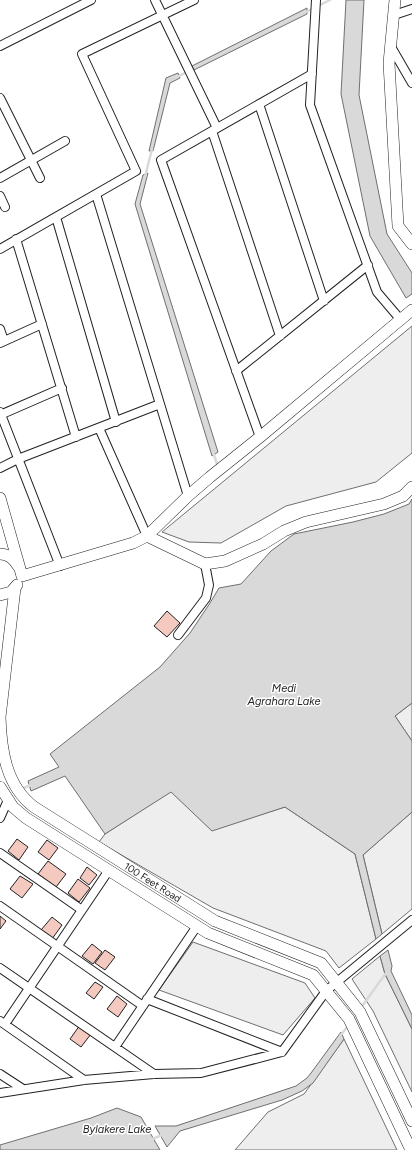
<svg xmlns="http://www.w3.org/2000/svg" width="412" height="1150" viewBox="0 0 412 1150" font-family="Figtree,sans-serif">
<rect width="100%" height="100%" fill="#fff"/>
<path fill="#eee" stroke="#6f6f6f" d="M412,326v127l-36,29 -90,24 -65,37 -32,-1 -27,-10z
M412,703v38l-17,-25z
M171,791l41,39 73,-23 70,47 21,85 -37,29 -13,-17 -113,-43 -114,-66 6,-8z
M412,812v97l-30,25 -19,-79z
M193,942l112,41 10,15 -32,37 -124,-45z
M380,956l5,18 27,55v63l-39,-81 -21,-32z
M344,1039l53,111h-162l33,-38 36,-18z"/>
<path fill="#d9d9d9" stroke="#6f6f6f" d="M346,0h18l-5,95 28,139 25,39v21l-6,4 -36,-62 -29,-142z
M307,8v6l-113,56 -2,-4z
M178,73l2,5 -10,5 -17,68h-4l17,-73z
M148,173l-8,31 78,248 -6,4 -77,-252 8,-29z
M412,499v204l-17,13 17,25v71l-49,43 19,79 -6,5 -21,-85 -70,-47 -73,24 -41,-39 -66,42 -40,-58 -34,15 -3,-10 31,-14 -9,-13 110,-87 30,-34 20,-30 9,-15 22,-4 30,-33 23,-17 59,-12 31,-8 25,-10z
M388,950l4,16 -1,5 21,44v14l-27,-55 -5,-18z
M341,1032l3,7 -31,44 -11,8 -20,9 -102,31 -13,16 -12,-21h21l120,-40 11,-8 4,-5z
M117,1108l24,9 19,33h-160v-5l91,-27z"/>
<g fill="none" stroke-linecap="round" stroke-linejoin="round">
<path stroke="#d9d9d9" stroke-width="2.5" d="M318,6l12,-6
M304,13l10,-5
M177,77l12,-6
M145,177l7,-28
M213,452l5,15
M21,789l10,-4
M360,1009l26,-36
M340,1036l8,-10
M150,1140l12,-5"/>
</g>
<path fill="#f3c9c0" stroke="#222" d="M167,611l13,12 -13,14 -13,-11z
M17,839l11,8 -9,13 -11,-9z
M47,840l11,8 -9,12 -11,-8z
M48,861l18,13 -10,13 -18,-13z
M87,867l10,8 -8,10 -9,-7z
M20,876l13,8 -11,14 -12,-9z
M78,879l12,9 -11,14 -11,-9z
M0,916l6,5 -6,8z
M52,917l10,8 -10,14 -11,-9z
M92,944l10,8 -9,12 -11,-8z
M105,950l10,7 -10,13 -10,-7z
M95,982l8,5 -9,12 -8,-6z
M117,996l10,8 -9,13 -11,-8z
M80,1025l11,9 -10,13 -11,-8z"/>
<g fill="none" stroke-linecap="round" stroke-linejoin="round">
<defs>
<path id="street" d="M155,0l62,128
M316,0l-6,105 67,187 23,27
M394,15l18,-6
M390,45l22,38
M0,46l91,-46
M0,98l40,80
M259,104l65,197
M212,131l68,205
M0,178l65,-37
M96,194l92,302
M0,196l5,11
M56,217l60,205
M16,239l60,198
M0,249l136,-78 -54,-117 112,-54
M0,329l4,12
M0,343l42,-19
M236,371l132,-106
M0,412l60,154
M0,415l62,-27
M99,428l48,108
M260,437l-99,-277 151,-86
M0,468l18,-9 142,-55
M178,635l28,-37 3,-13 -4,-21
M0,818l8,-18
M0,853l82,57
M0,906l143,100
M0,968l154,106
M147,999l135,53
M0,1021l84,59
M5,1024l104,-154
M115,1047l82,-121
M0,1074l23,15
M0,1093l84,-13 70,-6 47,-1 81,-21 44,-61 86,-71"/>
<g id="secondary">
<path d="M395,0l-6,63 9,163 14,18"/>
<path d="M0,498l22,78 111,-33 14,-7 58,28 20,-3 38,-17 21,-13 22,-9 78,-18 19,-8 9,-9"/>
<path d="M147,536l41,-40 22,-19 50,-40 152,-127"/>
<path d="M0,554c8,0 14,5 18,12"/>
<path id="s1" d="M15,588l-15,129c1,33 6,69 34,90l181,114 106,42 39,49 52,109"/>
<path d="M0,595l11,-3 6,-7"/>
<path d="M0,787l13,20 13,11 182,115 105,42 36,44 62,131"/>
</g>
</defs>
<use href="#street" stroke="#222" stroke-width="10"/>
<use href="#secondary" stroke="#222" stroke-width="12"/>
<use href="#street" stroke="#fff" stroke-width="8"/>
<use href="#secondary" stroke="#fff" stroke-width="11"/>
</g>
<g text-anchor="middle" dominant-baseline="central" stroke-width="3" stroke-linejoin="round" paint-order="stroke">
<g font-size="10" fill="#222" stroke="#fff">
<text stroke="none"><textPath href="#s1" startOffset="370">100 Feet Road</textPath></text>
</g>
<g font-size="11" font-style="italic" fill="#222" stroke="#fff">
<text x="284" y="688">Medi<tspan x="284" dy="13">Agrahara Lake</tspan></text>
<text x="117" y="1129">Bylakere Lake</text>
</g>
</g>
</svg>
